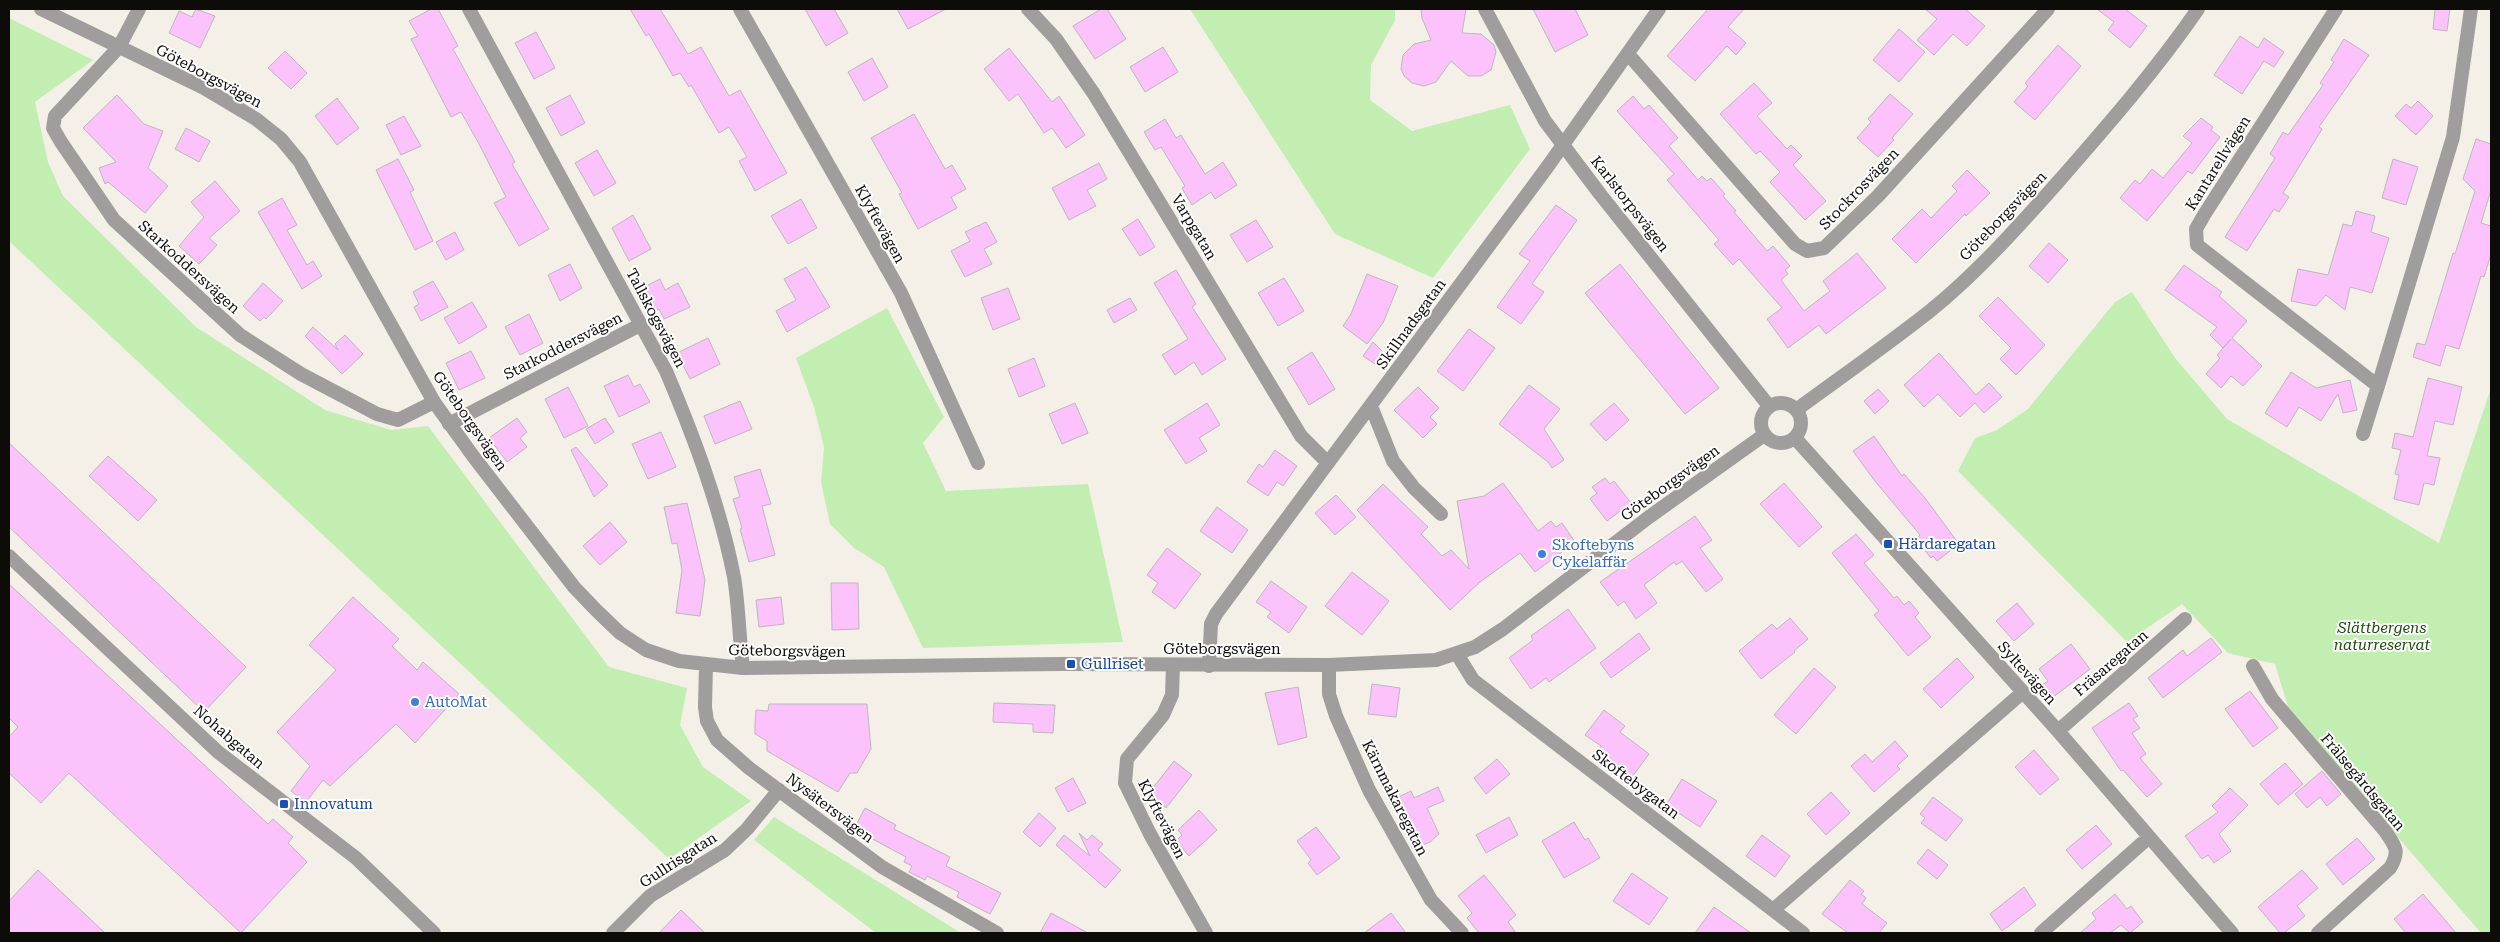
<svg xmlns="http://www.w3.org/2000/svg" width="2500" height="942" viewBox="0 0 2500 942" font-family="'Roboto Serif',serif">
<rect width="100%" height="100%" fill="#f4f0e7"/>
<path fill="#c2eeb2" d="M1190,9h205v11l-24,45 -1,35 42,31 98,-26 20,44 -97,129 -98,-44z
M9,18l84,42 -58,42 13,60 15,34 133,131 129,83 66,20 37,-4 181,241 78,21 -7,37 23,42 48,34 -82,58 -660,-618z
M2132,292l43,66 52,61 212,124 52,-155v545h-10l-191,-220 -15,-49 -47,-11 -46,-49 -55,38 -169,-171 17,-33 22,-8 31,-21 87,-107z
M887,308l57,109 -21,26 23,48 142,-7 35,158 -200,6 -39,-81 -30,-19 -24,-24 -9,-42 3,-35 -10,-40 -18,-49z
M774,817l187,116h-85l-122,-93z"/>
<path fill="#fbc2fc" stroke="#beb7be" d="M196,9l19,7 -15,32 -31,-15 10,-22 13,6z
M431,9h7l20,37 -5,3 62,113 -3,2 37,65 -30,17 -25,-43 12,-6 -28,-55 -17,-30 -10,5 -40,-78 7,-3 -9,-15z
M630,9h30l28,45 13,-7 28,49 11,-6 47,83 -32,18 -16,-30 8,-4 -18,-30 -10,6 -28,-48 -2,2 -9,-14 -7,3 -24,-42 -3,2z
M805,9h29l14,24 -22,13z
M897,9h49l-38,20z
M1101,9h6l19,30 -31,20 -22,-33z
M1421,9h45l-4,24 19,1 13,11 2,7 -5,18 -10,6h-13l-17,-15 -15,21 -12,4 -12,-3 -8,-7 -3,-7 2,-14 11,-11 17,-4 -9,-22z
M1533,9h42l13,26 -33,17z
M1708,9h36l-16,18 18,16 -10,12 -9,-9 -32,35 -28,-25z
M1925,9h40l20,17 -18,20 -14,-12 -19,21 -17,-15 20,-21z
M2097,9h28l22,17 -17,22 -22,-18 6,-8z
M2435,9h15l-3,22 -14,-2z
M1899,29l26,23 -26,30 -26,-22z
M536,32l19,36 -21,11 -19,-36z
M2240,36l18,12 6,-10 20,14 -10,15 -10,-6 -22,33 -28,-19z
M2344,39l25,16 -50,72 3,2 -39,64 6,4 -10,15 -5,-3 -27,42 -22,-14 50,-79 -5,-4 13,-22 5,3 35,-50 -3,-2 14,-21 -3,-2z
M2058,45l23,21 -46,54 -21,-18 14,-16 -3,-3z
M1163,47l15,25 -33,20 -15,-25z
M1009,48l43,54 7,-6 26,39 -19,13 -14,-20 -8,5 -26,-39 -9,7 -25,-32z
M285,51l22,22 -16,16 -23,-21z
M872,58l16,29 -24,14 -16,-29z
M1754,83l18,20 -15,13 30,33 4,-4 11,11 -9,9 33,36 -21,19 -35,-38 10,-10 -20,-21 -4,3 -36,-40z
M1890,94l23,20 -21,24 2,2 -16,17 -21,-19 14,-16 -3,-3z
M117,95l27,29 19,7 -15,37 20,18 -23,27 -37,-31 -3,2 -6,-16 17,-6 -33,-34z
M570,95l15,28 -24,13 -15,-28z
M1633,96l11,13 5,-4 29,33 -9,8 29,34 4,-4 5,5 4,-3 14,16 -2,2 13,15 -2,1 33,39 6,-5 17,20 -5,4 3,4 -7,6 23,31 26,-20 -7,-10 34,-28 29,35 -60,46 -7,-9 -31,23 -21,-29 15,-11 -43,-49 -6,6 -19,-21 5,-4 -52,-60 7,-6 -57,-63z
M337,98l22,30 -22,17 -22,-29z
M2418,101l15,15 -17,19 -21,-19 11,-12 5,4z
M914,114l31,55 7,-4 14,24 -15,8 6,11 -39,21 -19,-35 3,-1 -31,-55z
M404,116l17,30 -20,9 -15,-30z
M2201,118l12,9 -2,3 9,7 -28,37 -4,-3 -41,50 -27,-23 15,-18 5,4 12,-15 11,9 29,-35 -9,-7z
M1165,119l11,19 5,-3 24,39 18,-12 14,23 -22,14 -4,-7 -19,13 -10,-17 3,-2 -24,-39 -6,3 -11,-18z
M186,128l24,13 -11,21 -24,-13z
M2476,139l15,5v46l-10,33 10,3v28l-7,23 -3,-1 -22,73 -13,-4 -6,21 -27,-9 4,-14 8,2 28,-92 2,1 20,-63 -12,-12z
M597,150l19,33 -22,13 -19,-33z
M398,159l16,31 -4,2 23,49 -18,9 -39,-80z
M2393,159l25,8 -12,38 -24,-7z
M1099,163l8,16 -20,11 9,16 -27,14 -17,-32z
M1967,170l23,23 -24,23 -1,-2 -49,49 -24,-24 30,-30 9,9 26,-27 -5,-5z
M215,181l25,30 -31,27 8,7 -18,19 -20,-18 25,-29 -13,-15z
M282,198l15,27 -10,5 20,35 6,-4 9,15 -20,13 -44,-77z
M801,199l16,29 -29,16 -17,-28z
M1556,205l21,15 -45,64 12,8 -23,32 -24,-17 33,-46 -11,-7z
M2356,211l19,5 -4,16 18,6 -17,55 -22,-6 -5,23 -19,-15 -10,11 -25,-5 7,-32 30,6 15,-51 9,2z
M633,215l18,34 -22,12 -17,-33z
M1138,219l17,28 -15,9 -18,-27z
M1256,220l17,27 -26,15 -17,-27z
M986,222l11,20 -13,7 8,15 -27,13 -14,-26 19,-10 -5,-9z
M455,232l9,18 -18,10 -10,-18z
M2049,243l19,17 -20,23 -19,-17z
M570,264l12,24 -22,13 -12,-26z
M1620,264l99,124 -34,26 -100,-121z
M2184,265l38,27 -3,4 28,25 -15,17 30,28 -19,20 -12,-10 -10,12 -15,-14 14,-16 -3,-3 14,-16 -8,9 -13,-13 7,-8 -52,-37z
M806,267l24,40 -43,25 -11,-21 20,-11 -12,-21z
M1176,270l20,34 -4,3 34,52 -24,16 -8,-13 -19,13 -13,-20 26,-16 -34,-56z
M1367,274l31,12 -15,37 -16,21 -24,-18 8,-12z
M1284,278l20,33 -26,15 -20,-33z
M660,279l5,11 13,-7 12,24 -26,12 -5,-10 -5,2 -12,-23z
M433,281l15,26 -27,14 -7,-14 5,-3 -6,-12z
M263,283l20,18 -17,18 -2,-2 -4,4 -17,-15z
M1008,288l12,31 -27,11 -12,-32z
M1998,297l47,48 -29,30 -16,-16 11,-11 -32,-32z
M1130,298l7,12 -23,13 -7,-13z
M472,302l15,25 -28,17 -15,-26z
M529,314l14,29 -23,12 -15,-28z
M313,327l25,23 -3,-6 10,-9 18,19 -21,20 -37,-38z
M1469,329l26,19 -32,43 -26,-20z
M708,338l12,26 -30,15 -13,-26z
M1373,342l13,13 -8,11 -15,-10z
M471,351l14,27 -26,12 -13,-27z
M1312,352l23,37 -26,16 -22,-37z
M1939,353l37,42 13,-12 13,14 -18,16 -9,-10 -15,14 -22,-23 -14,13 -20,-22z
M1034,358l11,28 -26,11 -11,-28z
M2291,372l25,16 34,-8 7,30 -14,3 -5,-19 -17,27 -22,-14 -12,20 -22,-14z
M628,375l6,12 6,-3 10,18 -31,15 -15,-31z
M2428,378l34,9 -9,38 -18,-4 -8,35 13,2 -6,27 -10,-2 -5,22 -25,-6 5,-24 -4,-1 6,-24 -9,-2 3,-15 18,4z
M1529,385l31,24 -16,20 20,31 -12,8 -4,-6 -49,-38z
M568,387l20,39 -24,12 -19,-39z
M1418,387l21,21 -9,9 7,7 -14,14 -29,-28z
M1878,389l11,12 -14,13 -11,-13z
M740,401l12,28 -37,15 -11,-28z
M1075,403l13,30 -26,11 -13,-30z
M1207,403l13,22 -21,13 8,13 -21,13 -22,-34z
M1614,403l15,17 -23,21 -16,-17z
M517,418l10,14 -7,6 7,9 -20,15 -18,-24z
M605,418l9,14 -19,12 -9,-15z
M661,432l15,35 -28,12 -16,-35z
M1874,436l28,40 2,-2 21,24 34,46 -22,17 -4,-5 -2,2 -15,-19 4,-4 -46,-55 -21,-29z
M9,443l237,224 -42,45 -195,-185z
M576,447l32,38 -14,12 -23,-47z
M1275,450l22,16 -14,20 -6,-4 -9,14 -21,-14 12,-18 4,3z
M108,456l49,44 -19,21 -49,-45z
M760,469l11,35 -9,2 13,49 -26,7 -9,-33 2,-1 -9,-29 7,-2 -6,-20z
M1605,478l5,6 4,-3 17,22 -24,18 -17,-22 7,-6 -5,-6z
M1503,483l35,48 13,-10 5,6 6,-4 13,19 -40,30 -15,-19 -40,29 -30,28 -93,-100 26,-26 45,43 -7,7 21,22 9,-6 18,19 -12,-68 27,-5z
M1784,483l38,44 -23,20 -39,-43z
M1336,495l20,22 -21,18 -20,-22z
M687,503l18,77 -5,36 -24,-3 6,-43 -5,-27 -5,1 -8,-37z
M1217,507l31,23 -16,23 -32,-22z
M1695,516l17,24 -12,8 23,31 -17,13 -24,-31 -6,4 -2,-3 -30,23 13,18 -21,16 -12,-18 -6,5 -18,-24z
M610,522l17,20 -27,23 -17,-19z
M1856,534l18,21 -10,8 30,35 3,-2 7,9 5,-4 10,12 -4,4 16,20 -23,19 -34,-41 5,-4 -47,-58z
M1167,548l34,26 -26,35 -23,-17 6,-9 -11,-8z
M1352,572l37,29 -27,34 -37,-29z
M1271,581l36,26 -18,26 -22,-16 4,-5 -15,-10z
M831,583h27l1,46 -27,1z
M9,584l259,240 5,-5 20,18 -5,6 19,19 -66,71 -172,-160 -28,30 -32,-30v-36l9,-10 -9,-9z
M353,597l46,42 -7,7 25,24 6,-8 36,32 -44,49 -19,-19 -66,62 -7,-6 -17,22 -15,-11 19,-25 -33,-34 59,-62 -27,-25z
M781,597l3,27 -25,3 -3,-27z
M2017,603l17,21 -20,17 -18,-20z
M1568,609l28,39 -47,34 -3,-4 -15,11 -22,-31 24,-18 -2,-4z
M1790,618l18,21 -14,12 1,1 -34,27 -22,-28 33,-27 5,5z
M1639,633l11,16 -39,29 -11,-15z
M2211,638l11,14 -59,46 -15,-20 35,-28 4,6z
M2071,644l19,25 -38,29 -10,-13 6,-4 -9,-12z
M1957,658l17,19 -33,31 -18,-19z
M1814,668l22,19 -40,47 -22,-19z
M1372,684l28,4 -4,29 -28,-3z
M1298,687l9,50 -29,8 -13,-52z
M2250,691l28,37 -25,19 -28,-38z
M994,703l61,2 -2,28 -20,-1v-8l-40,-2z
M2129,703l9,13 -5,3 7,9 -8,5 14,21 -6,4 22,26 -15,13 -24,-27 -2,1 -29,-43z
M769,704h98l4,45 -14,24h-7l-12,19 -71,-41v-10l-12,-7v-10l1,-14 12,1z
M1604,710l21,16 -5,6 29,22 -17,23 -35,-26 4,-5 -16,-11z
M1895,741l13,15 -11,10 3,3 -26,23 -23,-26 14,-12 7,8z
M2034,750l25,29 -19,16 -25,-28z
M1497,759l13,15 -24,20 -12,-16z
M1174,761l18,14 -26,33 -18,-14z
M2285,763l18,21 -25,21 -18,-21z
M2322,771l19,23 -14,12 -7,-9 -13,11 -12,-14z
M1073,778l13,25 -18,9 -13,-24z
M1682,779l35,22 -17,26 -34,-22z
M1438,787l6,14 -17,7 12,26 -9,8 -17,7 -21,-49 19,-9 3,7z
M2230,788l18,17 -29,29 12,17 -17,12 -6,-8 -6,4 -17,-23 33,-24 -6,-6z
M1831,792l19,21 -24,22 -19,-21z
M1933,797l30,23 -17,21 -25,-18 4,-5 -5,-4z
M865,808l31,17 -2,4 56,28 -4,9 55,27 -11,21 -33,-17 2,-5 -32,-16 -2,4 -16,-8 3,-6 -8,-4 2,-5 -52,-28z
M1199,810l18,20 -28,26 -13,-15 6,-6 -4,-5z
M1039,813l17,15 -16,19 -17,-15z
M1509,817l9,18 -32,18 -10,-18z
M1574,822l11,18 3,-2 12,20 -36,20 -22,-37z
M2096,825l16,19 -30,25 -16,-19z
M1316,827l24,31 -23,17 -9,-12 3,-3 -14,-19z
M1079,833l8,7 5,-5 11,9 -5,6 23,20 -16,18 -49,-43 8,-10 26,21z
M1762,835l28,21 -15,21 -29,-21z
M2357,838l18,21 -32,26 -17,-21z
M1928,849l20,16 -11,14 -20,-16z
M38,870l67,63h-96v-32z
M2302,870l16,18 -21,18 8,10 -21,17h-4l-22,-26z
M1632,873l36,25 -19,27 -36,-24z
M1484,875l32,40 -8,7 8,11h-37l-12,-15 5,-5 -14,-17z
M1850,880l14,11 -3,3 5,4 -4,6 25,19 -8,10h-31l-26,-19z
M2024,887l12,18 -34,26 -12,-17z
M2115,894l12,15 4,-3 12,16 -13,11 -9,-8 -11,8h-30l16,-14 -4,-6z
M2423,894l33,39h-50l-12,-14z
M1714,907l37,26h-56z
M681,910l24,23h-46z
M1051,913l37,20h-48z
M1391,913l15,20h-42z"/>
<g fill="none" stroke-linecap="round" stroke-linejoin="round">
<path stroke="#a19d9d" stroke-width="14" d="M139,9l-20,38 -64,69 -2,12 8,14 53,78 126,115 61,39 76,40 21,6 36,-18
M469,9l197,362c28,66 54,135 68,206 5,30 5,61 9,91
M740,9l161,284 77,170
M1028,9l28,30 38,55 207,342 27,27
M2336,9l-132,206 -8,14 1,16 181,141 75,-249 18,-128
M1628,54l167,190 12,7 17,-3 54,-52 170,-187
M1371,406l22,55 21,27 27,26
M449,424l191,-99
M2363,434l15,-48
M1795,438l263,293 174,202
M9,556l209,196 138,106 78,75
M1457,654l16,26 330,253
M1173,665l-1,30 -9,20 -36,44 -2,24 25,51 56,99
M1329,665v29l7,22 33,74 62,110 31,33
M1209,666l2,-42 5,-10 332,-448 111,-157
M2253,666l19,33 113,132c11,16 15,20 5,37l-72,65
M2058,731l127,-112
M1773,910l250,-218
M613,933l37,-37 75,-46 22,-21 32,-39
M2041,933l107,-95"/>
<path stroke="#a19d9d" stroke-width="14" d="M41,9l163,79 52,31 25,20 19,23 134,240 39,54 101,131 22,23 24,23 26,17 33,11 64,7 320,-4 266,1 107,-5 39,-13 28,-18 146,-112 115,-82
M1485,9l60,112 55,73 169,212
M1761 423a20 20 0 1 1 40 0a20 20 0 1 1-40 0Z
M1796,410c45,-33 91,-65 134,-99 47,-38 88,-84 128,-129 49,-56 98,-112 140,-173
M706,665l-1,42 2,14 10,19 32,28 133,99 115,66"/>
</g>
<g fill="#1a4fb4" stroke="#fff" stroke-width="2">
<rect x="1883" y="539" width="10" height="10" rx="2.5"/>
<rect x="1066" y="659" width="10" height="10" rx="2.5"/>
<rect x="279" y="799" width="10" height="10" rx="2.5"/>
</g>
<g fill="#3f7fe0" stroke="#fff" stroke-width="2">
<circle cx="1542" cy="554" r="5"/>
<circle cx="415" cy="702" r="5"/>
</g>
<g text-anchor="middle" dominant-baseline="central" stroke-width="4" stroke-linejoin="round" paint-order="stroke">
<g font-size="15" fill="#0d0c09" stroke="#fff">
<text transform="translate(209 76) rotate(28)">Göteborgsvägen</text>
<text transform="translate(2218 163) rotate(-58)">Kantarellvägen</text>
<text transform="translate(1859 189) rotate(-46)">Stockrosvägen</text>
<text transform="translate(1630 204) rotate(52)">Karlstorpsvägen</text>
<text transform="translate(2003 216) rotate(-46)">Göteborgsvägen</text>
<text transform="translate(880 224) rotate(61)">Klyftevägen</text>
<text transform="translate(1194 227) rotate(59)">Varpgatan</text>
<text transform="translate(189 267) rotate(42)">Starkoddersvägen</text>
<text transform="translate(656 318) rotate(62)">Tallskogsvägen</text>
<text transform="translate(1411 324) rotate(-54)">Skillnadsgatan</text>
<text transform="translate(563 346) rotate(-27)">Starkoddersvägen</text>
<text transform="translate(470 421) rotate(55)">Göteborgsvägen</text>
<text transform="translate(1670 483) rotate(-36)">Göteborgsvägen</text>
<text x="1222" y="649">Göteborgsvägen</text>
<text transform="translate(787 651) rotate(1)">Göteborgsvägen</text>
<text transform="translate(2111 663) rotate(-41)">Fräsaregatan</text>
<text transform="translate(2027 673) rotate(48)">Syltevägen</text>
<text transform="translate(229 737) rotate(41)">Nohabgatan</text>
<text transform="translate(2363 782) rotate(50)">Frälsegårdsgatan</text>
<text transform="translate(1636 784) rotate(37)">Skoftebygatan</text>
<text transform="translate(1395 798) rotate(63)">Kärnmakaregatan</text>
<text transform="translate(830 808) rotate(37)">Nysätersvägen</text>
<text transform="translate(1162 819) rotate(63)">Klyftevägen</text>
<text transform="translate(678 860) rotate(-33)">Gullrisgatan</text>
</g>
<g font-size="15" fill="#164399" stroke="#fff" text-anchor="start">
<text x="1898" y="544">Härdaregatan</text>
<text x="1081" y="664">Gullriset</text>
<text x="294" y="804">Innovatum</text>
</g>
<g font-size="15" fill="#366cbe" stroke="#fff" text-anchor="start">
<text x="1552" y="545">Skoftebyns<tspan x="1552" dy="17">Cykelaffär</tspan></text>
<text x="425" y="702">AutoMat</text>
</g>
<g font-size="15" font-style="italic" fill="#214b0a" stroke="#fff">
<text x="2382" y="628">Slättbergens<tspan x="2382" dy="17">naturreservat</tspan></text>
</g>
</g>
<rect width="2500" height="942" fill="none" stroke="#0d0c09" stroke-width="20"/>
</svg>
